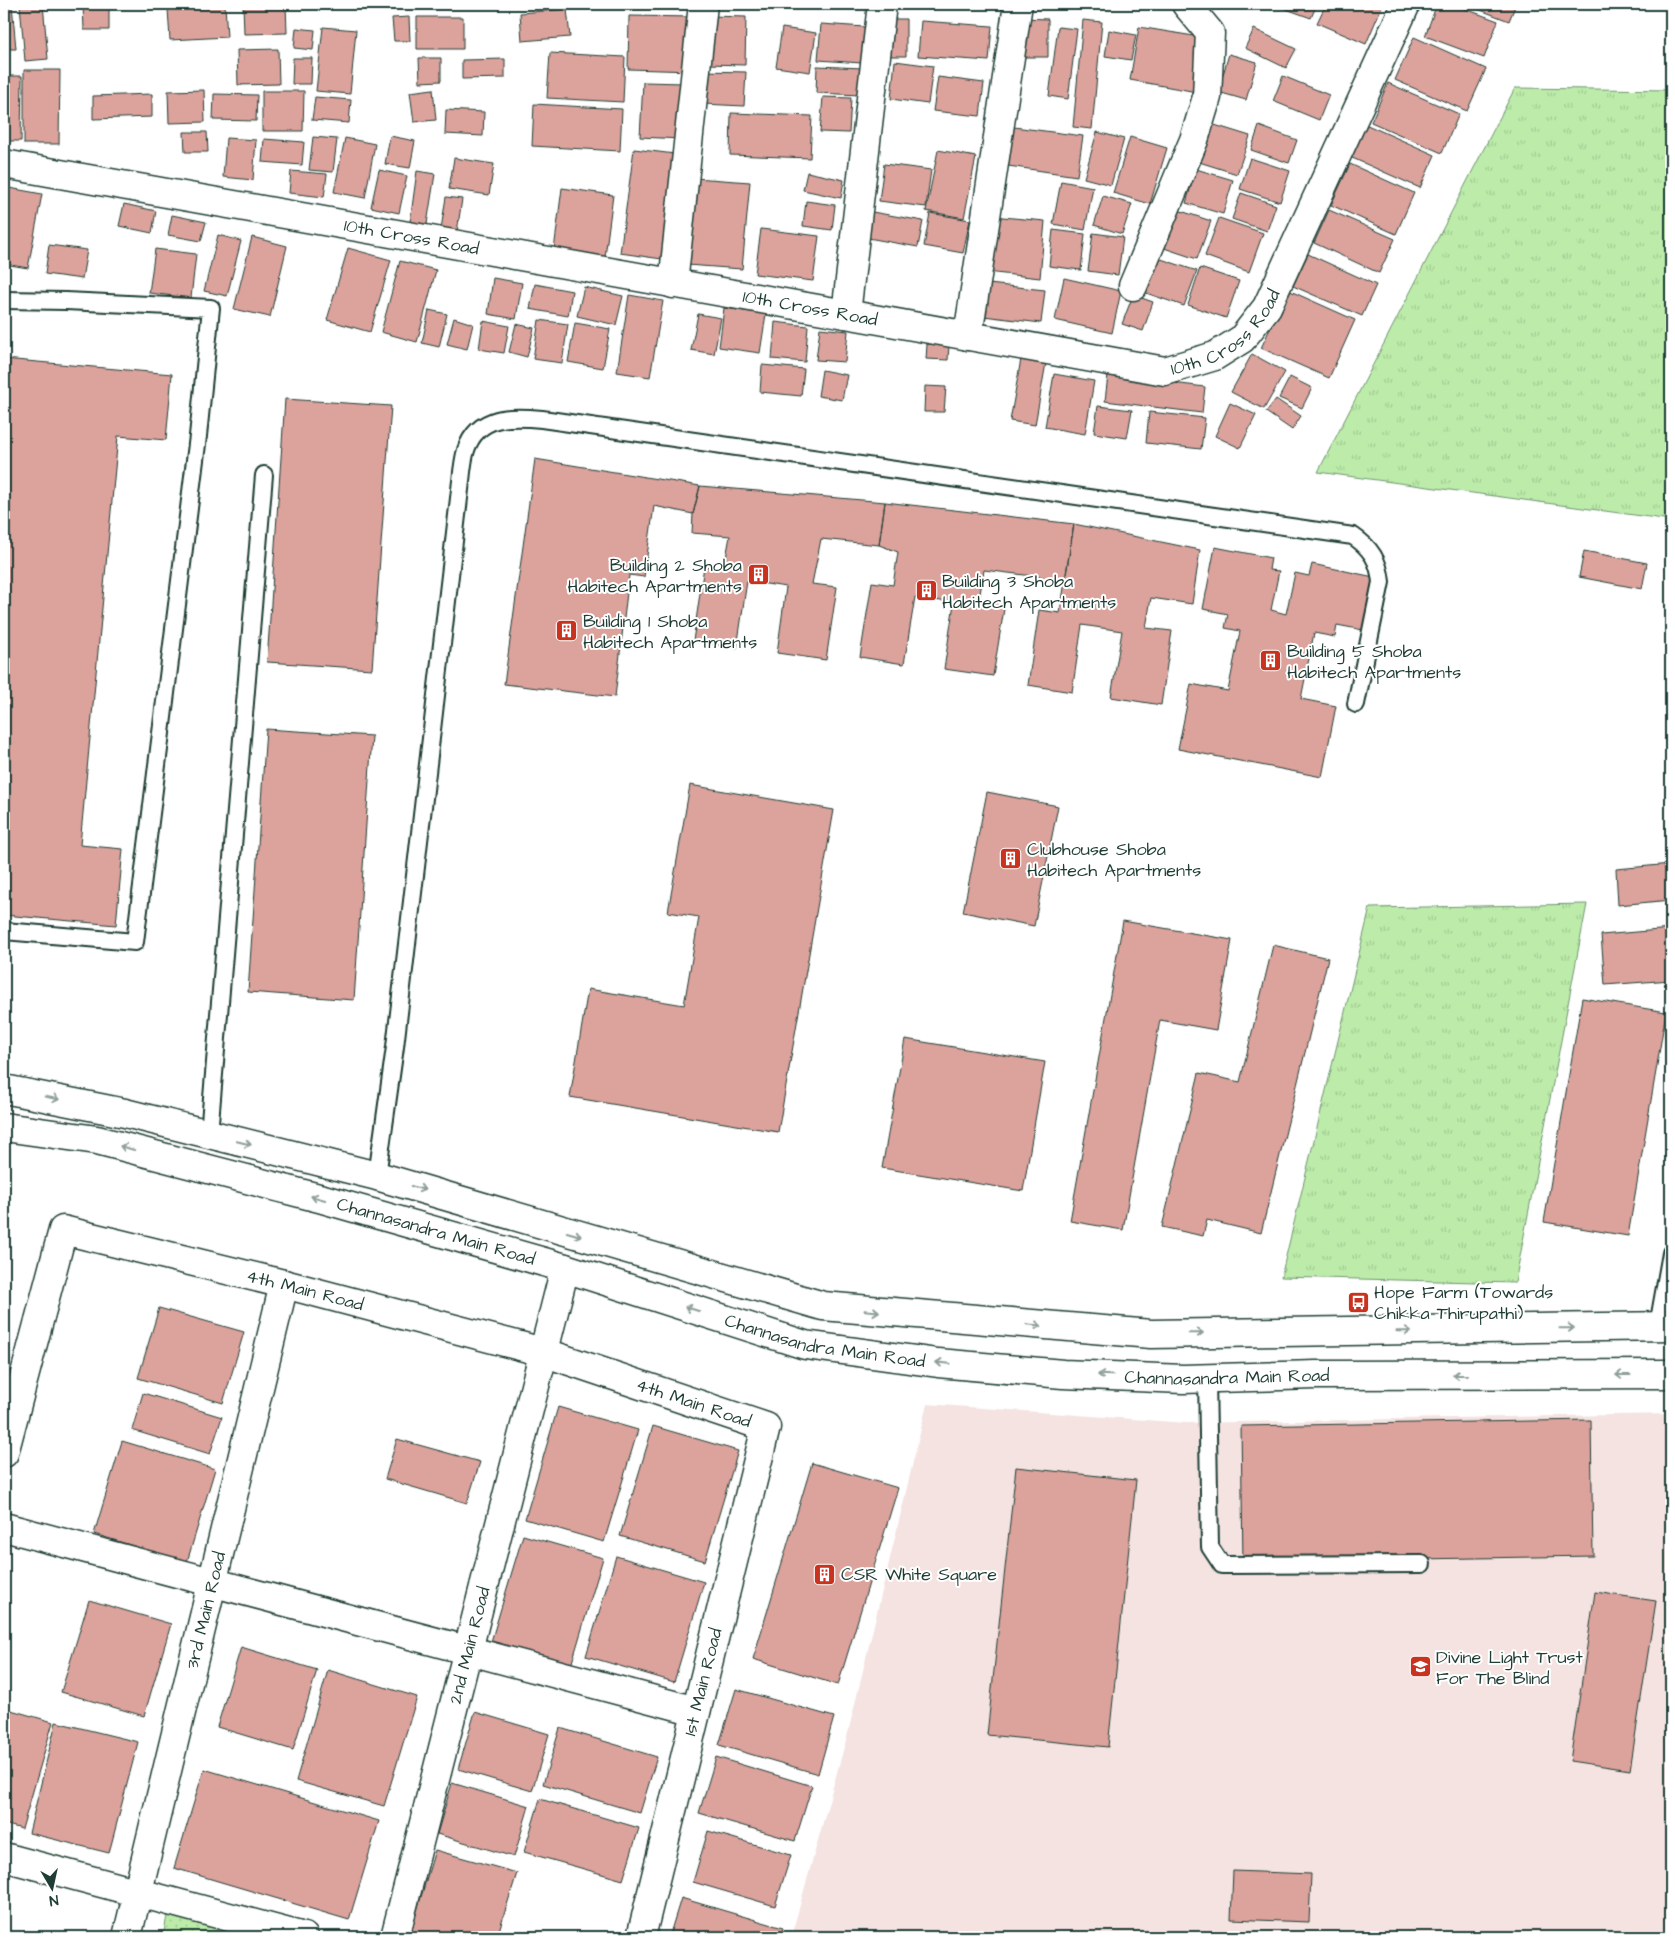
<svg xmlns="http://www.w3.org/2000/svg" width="1675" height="1941" viewBox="0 0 1675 1941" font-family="'Architects Daughter',sans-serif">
<defs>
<pattern id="grass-tufts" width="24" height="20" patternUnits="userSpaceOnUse" patternTransform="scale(1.25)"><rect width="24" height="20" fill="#bdecaa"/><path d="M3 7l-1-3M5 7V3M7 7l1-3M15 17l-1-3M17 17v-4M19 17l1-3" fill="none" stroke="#a2cb93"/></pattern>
<pattern id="park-dots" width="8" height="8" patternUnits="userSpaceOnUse" patternTransform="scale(1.25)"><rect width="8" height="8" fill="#bdecaa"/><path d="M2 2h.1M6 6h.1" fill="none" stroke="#a2cb93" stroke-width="1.8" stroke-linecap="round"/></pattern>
</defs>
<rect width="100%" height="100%" fill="#fff"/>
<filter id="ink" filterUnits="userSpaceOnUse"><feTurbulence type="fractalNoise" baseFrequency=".02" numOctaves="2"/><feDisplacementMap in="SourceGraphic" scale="10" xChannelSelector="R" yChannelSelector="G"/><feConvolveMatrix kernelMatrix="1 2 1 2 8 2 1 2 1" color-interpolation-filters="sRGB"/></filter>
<g filter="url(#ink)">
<path fill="#f4e3e1" d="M927,1404l259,19 485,-9v523h-880l57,-204z"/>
<path fill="url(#grass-tufts)" stroke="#6e946f" d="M1515,88l156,2v430l-353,-48z
M1587,904l-72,379 -234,-6 89,-369z"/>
<path fill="url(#park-dots)" stroke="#6e946f" d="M169,1905l116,32h-122z"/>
<path fill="#dca29c" stroke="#1f3d34" d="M4,4h8l4,45h-12z
M43,4l5,55 -23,2 -5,-56z
M83,4h26v26h-25z
M243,4h43l1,29 -43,1z
M1279,4h38l-6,14 -33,-12z
M1326,4h57l-17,40 -49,-21z
M1437,4h15l46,17 -14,37 -59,-22z
M1465,4h51l-7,17z
M225,5l2,32 -57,3 -2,-31z
M567,9l3,28 -48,4 -2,-28z
M629,16l65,1 -1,54 -65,-2z
M709,16l37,1 -1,48 -38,-1z
M409,17l1,24h-16l-2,-23z
M417,17h46v32h-46z
M1021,18l27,1v38h-28z
M890,19h16v37h-17z
M1083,20l19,2 -10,107 -19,-2z
M921,21l71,5 -3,35 -71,-5z
M821,24l44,3 -3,36 -44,-3z
M323,27l33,3 -6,64 -34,-3z
M1058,27l19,2 -9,70 -19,-3z
M1139,27l67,11 -9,54 -67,-12z
M296,28l19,2 -2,20 -19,-2z
M782,28l34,5 -6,39 -34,-5z
M1254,29l42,20 -10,19 -41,-20z
M1109,30l27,5 -5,25 -26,-4z
M1414,37l72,32 -19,42 -72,-31z
M278,49l1,35 -41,1 -1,-35z
M550,53l75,4 -2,45 -76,-4z
M1229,54l28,8 -11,38 -28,-8z
M293,58h19l-1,26h-19z
M419,58h22v23l-21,1z
M505,59v19l-43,1v-19z
M895,61l38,5 -5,38 -37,-5z
M817,66l46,2 -2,27 -45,-2z
M24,70h36l-1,74h-35z
M704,71l42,1 -2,34 -41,-2z
M4,76h18l-1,65h-17z
M1283,76l46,19 -10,25 -46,-19z
M938,77l46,6 -4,33 -47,-5z
M643,82l41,1 -3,56 -41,-2z
M1388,83l71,31 -17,39 -71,-31z
M433,89l3,31 -22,2 -4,-30z
M204,90l1,32 -36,1 -1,-32z
M262,91h42l-1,40h-41z
M152,94v23l-59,2v-23z
M214,94l43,1 -1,26 -43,-1z
M315,97l36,3 -2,23 -37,-3z
M823,97l28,1 -2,35 -29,-1z
M534,104l88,5 -2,42 -88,-5z
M446,110l38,2 -1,24 -38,-2z
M731,113l81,3 -2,42 -80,-3z
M1208,123l42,13 -13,38 -41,-13z
M1365,124l70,31 -15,33 -70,-31z
M1259,126l38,14 -8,23 -38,-13z
M1014,127l69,9 -6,40 -69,-10z
M184,132h23l1,20h-23z
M1097,132l27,7 -13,46 -27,-7z
M390,136l25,5 -5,27 -25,-4z
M313,137l24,2 -4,33 -24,-2z
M1130,137l37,11 -17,56 -37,-11z
M226,138l30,2 -3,40 -30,-3z
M345,138l30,6 -10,54 -31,-6z
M264,139l40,3 -2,23 -40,-3z
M634,149l49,6 -14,105 -49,-7z
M938,150l38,7 -12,61 -38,-7z
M454,158l40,6 -5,31 -40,-6z
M1250,158l40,13 -10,31 -40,-13z
M884,164l47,6 -5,37 -47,-6z
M1350,164l64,29 -18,41 -65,-29z
M1196,169l37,11 -10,34 -37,-11z
M379,170l28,6 -8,37 -28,-6z
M291,171l36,3 -3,23 -35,-4z
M417,171l18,3 -8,50 -17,-2z
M807,172l37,8 -3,18 -38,-8z
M695,178l55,4 -8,87 -55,-4z
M1061,181l32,6 -8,43 -32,-6z
M4,187l38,7 -14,74 -24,-4z
M562,188l51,7 -8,62 -51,-7z
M1241,193l35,12 -9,26 -35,-12z
M1103,196l29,8 -10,30 -28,-9z
M446,197l16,2 -5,33 -16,-3z
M806,201l29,4 -3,25 -29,-4z
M124,204l32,7 -4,22 -33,-7z
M1175,209l36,12 -14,38 -36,-12z
M861,210l62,11 -5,26 -61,-11z
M1329,210l66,29 -16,34 -65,-30z
M930,213l40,7 -7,33 -39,-7z
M172,215l34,7 -5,19 -33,-6z
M992,216l53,5 -5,57 -54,-6z
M1219,218l44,15 -14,39 -44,-16z
M761,229l58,7 -6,45 -58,-7z
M1053,230l32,4 -4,36 -32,-4z
M1093,233l30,4 -5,38 -30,-4z
M218,235l23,6 -14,55 -23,-5z
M252,237l35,9 -17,71 -36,-8z
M49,245l38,5 -5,29 -37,-5z
M348,248l43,12 -21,72 -43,-12z
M155,249l41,5 -5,44 -42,-5z
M1308,254l68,31 -14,31 -69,-30z
M1158,258l39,13 -13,35 -38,-13z
M400,261l36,9 -19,72 -36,-10z
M1200,268l39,13 -13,37 -38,-13z
M493,278l29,5 -6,36 -28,-5z
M1064,278l57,13 -9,42 -57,-13z
M979,283l66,7 -4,33 -66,-8z
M535,284l37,7 -4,25 -38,-7z
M584,287l39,9 -7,29 -39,-9z
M1288,290l67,30 -26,58 -68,-30z
M629,295l34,6 -13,76 -33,-5z
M1133,295l20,7 -10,29 -21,-7z
M724,308l42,6 -6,39 -41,-6z
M429,310l18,4 -8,33 -17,-4z
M698,314l23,4 -7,36 -23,-4z
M454,318l19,6 -6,25 -20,-5z
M539,320l29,4 -6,39 -29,-4z
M483,321l26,5 -5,27 -25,-4z
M775,322l33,4 -3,36 -33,-3z
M575,323l35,6 -7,39 -35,-6z
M516,324l18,4 -7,29 -18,-5z
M820,328l28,3 -3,31 -29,-2z
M927,344l22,1 -1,15 -22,-1z
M1252,354l33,18 -21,37 -33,-17z
M4,359l168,15 -6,66 -48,-4 -38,409 43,4 -7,76 -112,-10z
M1021,359l25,4 -11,62 -25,-4z
M762,365l42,4 -3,27 -41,-4z
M822,370l25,5 -5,25 -24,-4z
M1054,374l40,7 -9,53 -40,-7z
M1108,375l97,12 -3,26 -97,-12z
M1290,377l22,11 -10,20 -23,-10z
M925,386l21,1 -2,25h-20z
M285,399l106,7 -19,263 -105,-7z
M1276,399l25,17 -9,14 -26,-18z
M1230,403l26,12 -16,33 -25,-12z
M1098,406l34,4 -5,28 -33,-5z
M1149,412l56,6 -4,31 -55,-6z
M535,459l165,27 -7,28 -39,-8 -10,71 -15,-2 -14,122 -111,-13z
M700,486l185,16 -6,43 -58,-6 -9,45 25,3 -11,73 -49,-7 9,-66 -39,-6 -10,67 -44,-7 11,-75 20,3 6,-33 -38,-3 1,-19z
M885,502l189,22 -9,56 -81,-10 -5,30 26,3 -12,73 -49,-7 10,-66 -39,-6 -11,67 -44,-7 12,-75 21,3 5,-33 -19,-7z
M1074,524l126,26 -8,54 -41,-6 -5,30 26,3 -11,74 -50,-8 11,-66 -40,-6 -10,67 -44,-7 11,-75 21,3z
M1215,547l56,11 -2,12 10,1 -8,39 15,4 9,-41 14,3 3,-12 62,13 -11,53 -26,-5 -2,12 -21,-4 -13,66 35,7 -14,71 -144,-28 13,-65 37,7 12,-60 -15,-3 3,-14 -25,-5z
M1584,551l63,12 -5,26 -63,-12z
M266,729l106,7 -18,264 -106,-8z
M690,785l144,25 -56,322 -208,-35 18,-108 96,16 15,-88 -31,-5z
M987,792l71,14 -24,120 -71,-14z
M1671,864v36l-53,5 -2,-36z
M1123,921l109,19 -16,90 -56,-10 -37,210 -53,-9z
M1671,929v51l-66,5 -4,-50z
M1273,945l55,13 -67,275 -54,-13 -4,16 -41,-9 37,-154 41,9z
M1582,998l84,14 -38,224 -84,-14z
M905,1039l140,23 -22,129 -141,-23z
M159,1308l85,24 -21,71 -85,-25z
M143,1393l79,24 -12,37 -78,-24z
M558,1407l80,23 -34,112 -79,-23z
M1591,1420l2,136 -350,6 -2,-136z
M653,1426l85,25 -33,110 -85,-25z
M397,1439l83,23 -13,41 -82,-24z
M122,1441l93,28 -28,93 -93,-28z
M812,1463l86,25 -60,197 -85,-26z
M1016,1467l120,13 -28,267 -121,-12z
M523,1535l80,23 -33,111 -80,-24z
M616,1556l88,26 -30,100 -88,-26z
M1595,1592l61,9 -26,169 -60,-9z
M89,1600l82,24 -27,92 -83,-24z
M241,1647l76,23 -24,80 -76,-23z
M328,1670l89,27 -33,109 -88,-25z
M736,1689l98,28 -16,57 -99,-29z
M4,1708l49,14 -31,107 -18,-5z
M475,1712l74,22 -17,57 -74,-22z
M56,1722l82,20 -29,111 -80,-20z
M560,1728l97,29 -17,56 -97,-29z
M716,1757l96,29 -17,55 -96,-28z
M204,1769l175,52 -30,99 -175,-52z
M452,1783l77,23 -15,51 -77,-23z
M540,1799l99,29 -16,52 -99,-28z
M708,1831l83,24 -16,51 -82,-24z
M435,1850l82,23 -20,64h-74l-13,-3z
M1233,1871l78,3 -2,48 -78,-3z
M681,1898l102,30 -2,9h-112z"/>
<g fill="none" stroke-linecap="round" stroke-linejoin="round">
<defs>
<path id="service" d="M4,300l62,1 145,7 -13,128 -63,506 -131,-11
M209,1134l55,-659
M377,1176l18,-129 66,-566c1,-10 2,-21 5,-31 12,-36 46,-34 76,-31l811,117c18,12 26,25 28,46l-25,122
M1658,1326l13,-73
M1207,1378l3,169 12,18 200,-1"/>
<g id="minor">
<path id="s1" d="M4,164l1161,207 50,-15 27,-17 25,-32 139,-303"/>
<path d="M673,284l30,-280"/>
<path d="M1133,286l61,-146 13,-43 3,-64 -24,-29"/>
<path d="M846,314l36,-310"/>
<path d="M968,336l50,-332"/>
<path id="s2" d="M4,1453l59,-223 221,54 259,68 223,75 -125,510"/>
<path d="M4,1527l692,184"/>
<path d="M4,1857l300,80"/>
<path id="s3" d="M127,1937l157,-653"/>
<path id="s4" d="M395,1937l170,-669"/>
</g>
<g id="secondary">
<path d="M4,1089l121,24 252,63 446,130 328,28 520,-8"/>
<path id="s5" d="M4,1127l93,13 226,59 242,69 240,77 133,18 125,11 120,5 133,-4 355,-1"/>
</g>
</defs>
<use href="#service" stroke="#1f3d34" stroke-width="20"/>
<use href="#minor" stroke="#1f3d34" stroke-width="31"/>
<use href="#secondary" stroke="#1f3d34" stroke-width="31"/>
<use href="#service" stroke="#fff" stroke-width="16"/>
<use href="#minor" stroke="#fff" stroke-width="28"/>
<use href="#secondary" stroke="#fff" stroke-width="28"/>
</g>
<defs><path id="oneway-shaft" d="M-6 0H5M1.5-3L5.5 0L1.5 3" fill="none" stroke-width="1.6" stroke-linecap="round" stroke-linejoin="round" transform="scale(1.25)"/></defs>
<g stroke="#8f9e9a">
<use href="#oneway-shaft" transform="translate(52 1098) rotate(11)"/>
<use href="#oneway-shaft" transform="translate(244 1143) rotate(14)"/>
<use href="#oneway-shaft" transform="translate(127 1148) rotate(-165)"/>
<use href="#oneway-shaft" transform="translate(418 1188) rotate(16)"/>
<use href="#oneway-shaft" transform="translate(318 1198) rotate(-165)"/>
<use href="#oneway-shaft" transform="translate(574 1234) rotate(16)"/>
<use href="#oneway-shaft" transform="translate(692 1309) rotate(-162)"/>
<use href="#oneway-shaft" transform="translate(872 1311) rotate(5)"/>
<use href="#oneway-shaft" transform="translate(1034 1325) rotate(5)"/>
<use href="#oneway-shaft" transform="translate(1567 1328) rotate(-1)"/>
<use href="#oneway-shaft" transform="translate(1404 1331) rotate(-1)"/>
<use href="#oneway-shaft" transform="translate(1196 1333) rotate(-1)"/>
<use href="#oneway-shaft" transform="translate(943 1363) rotate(-175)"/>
<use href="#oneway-shaft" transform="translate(1105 1375) rotate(-178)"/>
<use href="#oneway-shaft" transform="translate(1460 1375) rotate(-180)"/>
<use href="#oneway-shaft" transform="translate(1623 1375) rotate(-180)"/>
</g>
</g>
<defs>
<symbol id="building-square" viewBox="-11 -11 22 22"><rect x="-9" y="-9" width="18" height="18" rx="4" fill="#c8321e" stroke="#fff"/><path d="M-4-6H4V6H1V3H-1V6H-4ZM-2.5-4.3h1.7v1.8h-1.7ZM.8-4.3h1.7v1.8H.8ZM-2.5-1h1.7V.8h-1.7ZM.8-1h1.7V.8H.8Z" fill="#fff"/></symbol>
<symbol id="bus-square" viewBox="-11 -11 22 22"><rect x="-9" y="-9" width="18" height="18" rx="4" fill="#c8321e" stroke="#fff"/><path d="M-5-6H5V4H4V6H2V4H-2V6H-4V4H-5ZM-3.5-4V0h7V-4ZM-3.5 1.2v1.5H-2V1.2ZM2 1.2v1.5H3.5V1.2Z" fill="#fff"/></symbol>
<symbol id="school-square" viewBox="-11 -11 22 22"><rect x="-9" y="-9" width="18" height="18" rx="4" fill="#c8321e" stroke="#fff"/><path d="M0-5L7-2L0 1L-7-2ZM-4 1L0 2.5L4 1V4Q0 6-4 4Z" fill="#fff"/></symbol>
</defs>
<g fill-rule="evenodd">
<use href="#building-square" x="746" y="562" width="25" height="25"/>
<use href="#building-square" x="914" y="578" width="25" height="25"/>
<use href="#building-square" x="554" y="618" width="25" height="25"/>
<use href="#building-square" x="1258" y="648" width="25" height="25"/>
<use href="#building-square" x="998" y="846" width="25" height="25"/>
<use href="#bus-square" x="1346" y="1290" width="25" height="25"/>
<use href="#building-square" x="812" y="1562" width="25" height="25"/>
<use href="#school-square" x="1408" y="1654" width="25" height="25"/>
</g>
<g text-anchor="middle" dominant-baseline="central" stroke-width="4" stroke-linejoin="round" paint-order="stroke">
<g font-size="18" fill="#1f3d34" stroke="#fff">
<text stroke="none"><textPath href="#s1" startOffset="414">10th Cross Road</textPath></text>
<text stroke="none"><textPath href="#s1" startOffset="819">10th Cross Road</textPath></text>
<text stroke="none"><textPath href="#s1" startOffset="1254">10th Cross Road</textPath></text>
<text stroke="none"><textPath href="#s5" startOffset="445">Channasandra Main Road</textPath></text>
<text stroke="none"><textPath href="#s2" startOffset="480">4th Main Road</textPath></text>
<text stroke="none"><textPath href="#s5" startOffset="850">Channasandra Main Road</textPath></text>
<text stroke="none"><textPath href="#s5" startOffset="1255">Channasandra Main Road</textPath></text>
<text stroke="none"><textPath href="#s2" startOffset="885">4th Main Road</textPath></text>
<text stroke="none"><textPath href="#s3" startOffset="336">3rd Main Road</textPath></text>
<text stroke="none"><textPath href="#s4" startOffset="301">2nd Main Road</textPath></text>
<text transform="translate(703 1682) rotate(-76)">1st Main Road</text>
</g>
<g font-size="18" fill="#1f3d34" stroke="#fff" text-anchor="start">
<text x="742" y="565" text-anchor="end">Building 2 Shoba<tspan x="742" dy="21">Habitech Apartments</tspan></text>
<text x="942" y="581">Building 3 Shoba<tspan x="942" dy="21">Habitech Apartments</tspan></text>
<text x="583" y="621">Building 1 Shoba<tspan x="583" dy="21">Habitech Apartments</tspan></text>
<text x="1287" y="651">Building 5 Shoba<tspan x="1287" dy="21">Habitech Apartments</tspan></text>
<text x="1027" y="849">Clubhouse Shoba<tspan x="1027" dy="21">Habitech Apartments</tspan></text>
<text x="1374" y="1292">Hope Farm (Towards<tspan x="1374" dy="21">Chikka Thirupathi)</tspan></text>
<text x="841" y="1574">CSR White Square</text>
<text x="1436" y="1657">Divine Light Trust<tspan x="1436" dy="21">For The Blind</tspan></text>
</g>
</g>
<rect width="1675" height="1941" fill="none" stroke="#fff" stroke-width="20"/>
<rect x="10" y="10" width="1655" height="1921" fill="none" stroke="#1f3d34" stroke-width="2" filter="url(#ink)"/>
<g transform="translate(52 1888) rotate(171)" stroke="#ffffff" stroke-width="4" paint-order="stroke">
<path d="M0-4L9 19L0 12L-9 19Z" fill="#1f3d34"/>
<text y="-8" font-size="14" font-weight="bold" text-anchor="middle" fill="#1f3d34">N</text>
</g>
</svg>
